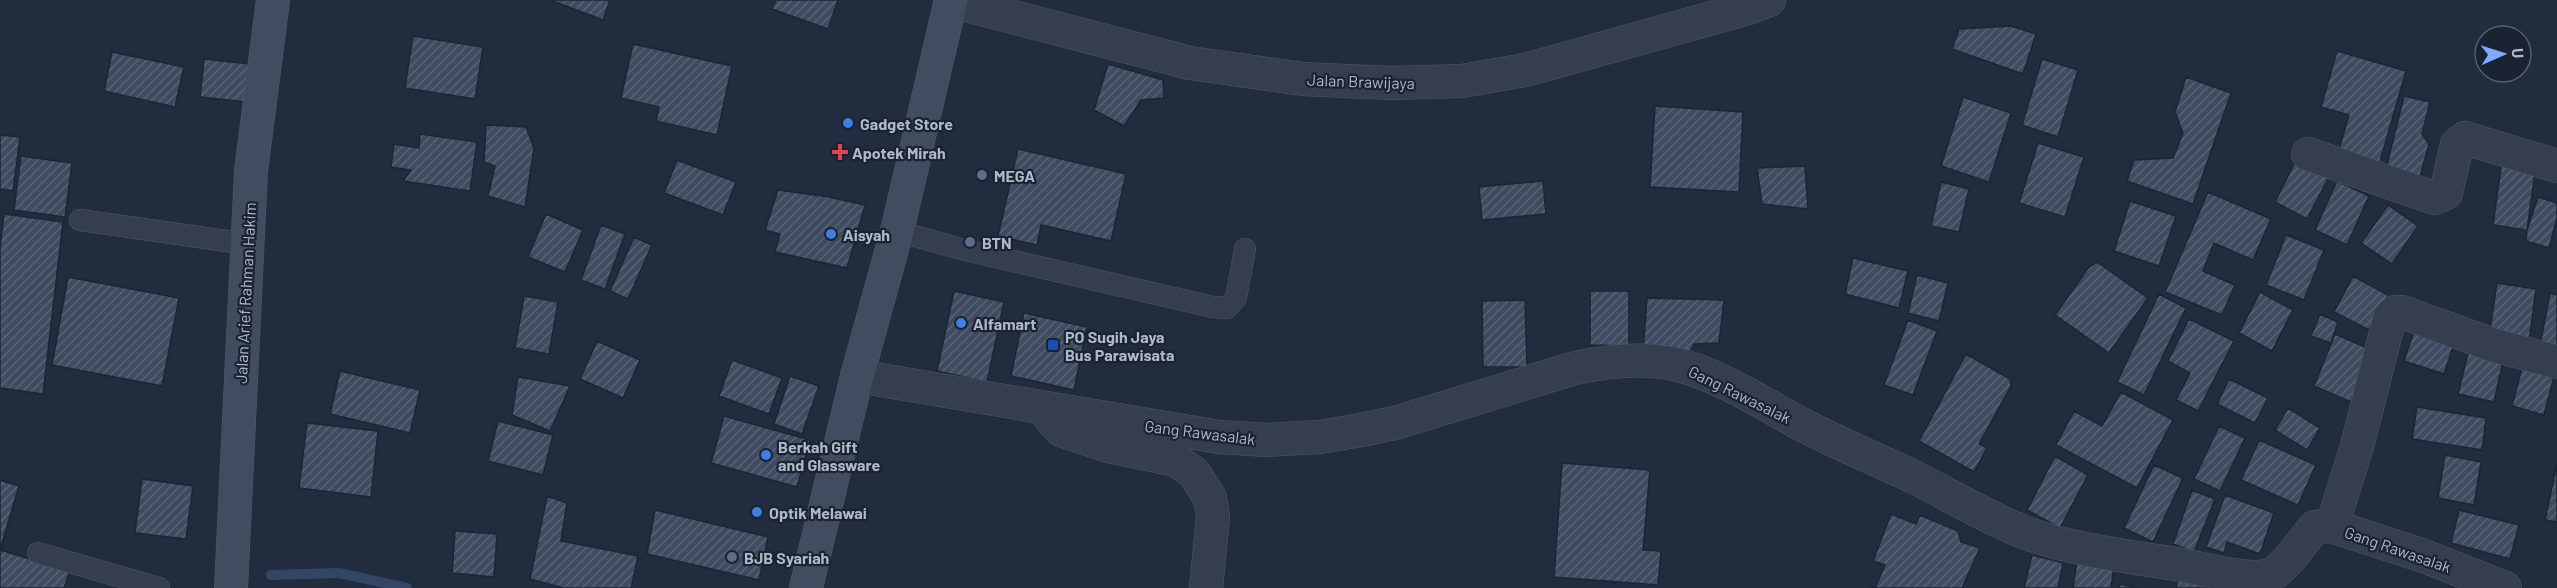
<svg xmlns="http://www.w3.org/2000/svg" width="2557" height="588" viewBox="0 0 2557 588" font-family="Barlow,sans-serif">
<defs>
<pattern id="building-hatch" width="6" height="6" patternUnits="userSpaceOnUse" patternTransform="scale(1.5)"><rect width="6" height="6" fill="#3f4b60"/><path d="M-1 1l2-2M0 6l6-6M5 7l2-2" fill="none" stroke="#586375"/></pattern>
</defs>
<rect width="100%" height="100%" fill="#212c3e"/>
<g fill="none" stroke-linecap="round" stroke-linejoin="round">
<path stroke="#334666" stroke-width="10" d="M271,575l68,-2 68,15"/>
</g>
<path fill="url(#building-hatch)" stroke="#1c2534" stroke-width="1.5" d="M550,0h60l-7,20z
M776,0h62l-10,29 -56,-20z
M2011,26l25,8 -13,40 -71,-25 7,-20z
M413,36l70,11 -8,52 -70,-11z
M633,44l99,22 -15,69 -61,-14 3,-14 -38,-9z
M2337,51l69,20 -27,94 -41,-12 11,-38 -28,-8z
M112,52l72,15 -9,40 -71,-16z
M204,59l66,7 -4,38 -66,-7z
M2042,59l36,11 -20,67 -36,-12z
M1108,64l55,16 1,18 -23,2 -17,26 -30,-16z
M2186,77l45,16 -38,111 -66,-23 7,-21 39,-2 10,-25 -8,-21z
M2404,96l26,6 -8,32 7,10 -9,33 -34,-8z
M1963,97l48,16 -22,69 -48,-16z
M1655,106l88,6 -4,80 -89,-5z
M486,125l40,2 8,21 -9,59 -37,-11 7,-30 -11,-4z
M420,134l57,8 -7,49 -67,-10 8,-11 -20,-3 3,-23 25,4z
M0,135l20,2 -7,54 -13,-2z
M2038,143l46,14 -19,60 -46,-14z
M1018,149l108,25 -15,67 -70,-16 -4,20 -39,-9z
M21,156l51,7 -7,54 -51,-7z
M2297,158l33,17 -23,44 -32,-17z
M677,160l59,22 -13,33 -59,-22z
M2502,161l34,4 -9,65 -34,-5z
M1805,166l3,43 -46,-5 -5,-36z
M1543,181l3,33 -64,6 -3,-33z
M2337,181l32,15 -22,49 -32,-15z
M1941,182l28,7 -10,43 -28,-6z
M778,190l51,7 36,8 -18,63 -72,-16 5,-18 -15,-4z
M2208,192l63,27 -18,41 -39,-17 -11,28 32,14 -13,30 -57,-23z
M2538,197l19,6v15l-8,30 -23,-7 1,-11z
M2130,201l46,15 -17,50 -45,-15z
M2388,205l30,21 -26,38 -31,-21z
M4,214l59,8 -20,172 -43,-6v-140z
M546,214l37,16 -18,42 -37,-15z
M601,225l24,9 -20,55 -24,-9z
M2286,235l38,15 -20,50 -38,-15z
M634,237l18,8 -24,54 -18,-8z
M1853,258l55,13 -9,37 -54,-14z
M2097,262l51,36 -39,55 -54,-38 34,-48z
M1917,275l31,8 -9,38 -31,-8z
M2353,276l35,19 -19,35 -35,-18z
M68,277l111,21 -17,88 -110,-21z
M2497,283l39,6 -7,53 -40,-6z
M954,291l50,11 -17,80 -50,-11z
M1590,291h39v55l-39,-1z
M2260,292l33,18 -21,41 -33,-18z
M2550,293l7,2v60l-18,-4z
M2159,294l27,14 -42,87 -27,-13z
M524,296l34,6 -9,52 -34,-6z
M1647,298l77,2 -5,43 -25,1 -5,10 -46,-2z
M1525,300l2,67h-44l-1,-66z
M1024,313l63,14 -13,63 -63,-14z
M2320,314l18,8 -7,21 -20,-7z
M2189,319l45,22 -36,70 -22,-11 14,-27 -22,-12z
M1908,320l29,11 -24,64 -29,-10z
M2416,325l40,13 -12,36 -40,-13z
M2335,334l37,16 -21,52 -37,-16z
M597,341l43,19 -17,38 -43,-19z
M2469,349l35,8 -10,45 -36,-8z
M1966,354l44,25 1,7 -32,58 8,4 -13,24 -55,-31z
M732,360l50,18 -13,36 -50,-18z
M2523,364l32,8 -11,43 -32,-9z
M340,371l80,19 -10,43 -80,-19z
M790,376l29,10 -17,48 -28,-10z
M518,377l52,9 -20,45 -38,-16z
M2229,379l39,19 -13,25 -38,-19z
M2121,392l52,28 -36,68 -81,-43 18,-34 28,15z
M2417,407l69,11 -4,32 -70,-11z
M2288,408l32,20 -13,22 -32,-20z
M724,416l86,24 -13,47 -86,-24z
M498,421l55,14 -10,40 -55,-14z
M307,423l71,8 -7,66 -72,-9z
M2219,426l26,12 -25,53 -26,-12z
M2259,440l57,25 -18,40 -57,-25z
M2445,455l36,7 -7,43 -36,-7z
M2055,456l33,19 -28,53 -33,-18z
M1562,463l88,7 -7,80 18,1 -3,34 -104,-8z
M2557,464v58l-12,-2z
M2154,465l29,13 -30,64 -29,-14z
M142,479l51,7 -7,53 -51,-6z
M0,480l19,6 -19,64 70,21 -6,17h-64z
M2192,490l23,9 -21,53 -21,-8z
M2225,495l49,18 -14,41 -33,-12 -3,11 -18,-6z
M547,496l20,7 -6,38 77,15 -7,32h-67l-34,-9z
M655,510l113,27 -9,43 -112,-26z
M2459,510l60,15 -9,34 -59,-16z
M1891,514l25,10 4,-9 38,16 3,11 19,6 -18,40h-93h6l10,-23 -12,-4z
M455,531l42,3 -3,43 -42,-4z
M2032,555l31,8 -5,25h-34z
M2077,561l37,5 -3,22h-38z
M2180,573l39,15h-43z
M2120,584l18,4h-19z"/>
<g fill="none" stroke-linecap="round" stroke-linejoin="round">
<defs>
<path id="service" d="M80,220l167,24
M897,231l64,18 252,58 14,1 9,-10 9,-49
M38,553l121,35"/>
<path id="minor" d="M951,1l239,62 113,16 87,4 72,-2 63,-11 223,-62 21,-8
M2308,154l126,44 12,-5 11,-49 8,-6 92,28
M857,376l362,61 48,3 53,-3 41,-7 34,-7 180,-55c32,-7 66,-11 99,-4 40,8 90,40 127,60 38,20 77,36 115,54 37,19 72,40 110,55 45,17 108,24 156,32 22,4 70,18 90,9 13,-6 32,-35 43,-47l17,-1 92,30 81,32
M1049,417l12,13 48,16 67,14 18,13 16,25 3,19 -7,71
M2332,526l25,-80 33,-129 5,-5h7l91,33 64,17"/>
<path id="secondary" d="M231,588l20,-417 22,-171
M806,588l51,-212 40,-145 54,-231"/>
</defs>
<use href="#service" stroke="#505968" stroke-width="22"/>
<use href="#minor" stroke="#505968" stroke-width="34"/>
<use href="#secondary" stroke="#505968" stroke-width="34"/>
<use href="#service" stroke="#353e4e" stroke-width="21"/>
<use href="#minor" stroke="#353e4e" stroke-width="33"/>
<use href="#secondary" stroke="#424c61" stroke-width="33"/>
</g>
<g fill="#3f7fe0" stroke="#1a2332" stroke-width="2">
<circle cx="848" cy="123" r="6"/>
<circle cx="831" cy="234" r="6"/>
<circle cx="961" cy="323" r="6"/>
<circle cx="766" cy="455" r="6"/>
<circle cx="757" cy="512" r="6"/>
</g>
<path fill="#e0444e" stroke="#1a2332" stroke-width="2" d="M837 143h6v6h6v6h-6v6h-6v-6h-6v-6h6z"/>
<g fill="#5c6f8a" stroke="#1a2332" stroke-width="2">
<circle cx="982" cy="175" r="6"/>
<circle cx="970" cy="242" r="6"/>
<circle cx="732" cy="557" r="6"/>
</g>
<rect fill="#1a4fb4" stroke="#1a2332" stroke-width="2" x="1047" y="339" width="12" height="12" rx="3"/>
<g text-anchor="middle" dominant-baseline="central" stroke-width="4.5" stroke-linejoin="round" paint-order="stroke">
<g font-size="16" fill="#b0b9c9" stroke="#1a2332">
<text transform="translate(1361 81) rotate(2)">Jalan Brawijaya</text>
<text transform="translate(245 293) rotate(-87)">Jalan Arief Rahman Hakim</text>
<text transform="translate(1740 394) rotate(26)">Gang Rawasalak</text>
<text transform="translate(1200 432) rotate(7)">Gang Rawasalak</text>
<text transform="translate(2398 549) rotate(19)">Gang Rawasalak</text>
</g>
<g font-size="16" font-weight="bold" fill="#b0b9c9" stroke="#1a2332" text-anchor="start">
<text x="860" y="123">Gadget Store</text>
<text x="852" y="152">Apotek Mirah</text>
<text x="994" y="175">MEGA</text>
<text x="843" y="234">Aisyah</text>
<text x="982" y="242">BTN</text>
<text x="973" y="323">Alfamart</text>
<text x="1065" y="336">PO Sugih Jaya<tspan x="1065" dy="18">Bus Parawisata</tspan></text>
<text x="778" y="446">Berkah Gift<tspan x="778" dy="18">and Glassware</tspan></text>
<text x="769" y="512">Optik Melawai</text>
<text x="744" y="557">BJB Syariah</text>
</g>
</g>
<g transform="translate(2503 54) rotate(87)"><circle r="28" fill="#1a2332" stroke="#565f6e" stroke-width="1.5"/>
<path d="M0-4.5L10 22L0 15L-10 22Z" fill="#7fabff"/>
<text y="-9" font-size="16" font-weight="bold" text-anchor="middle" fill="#b0b9c9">U</text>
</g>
</svg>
